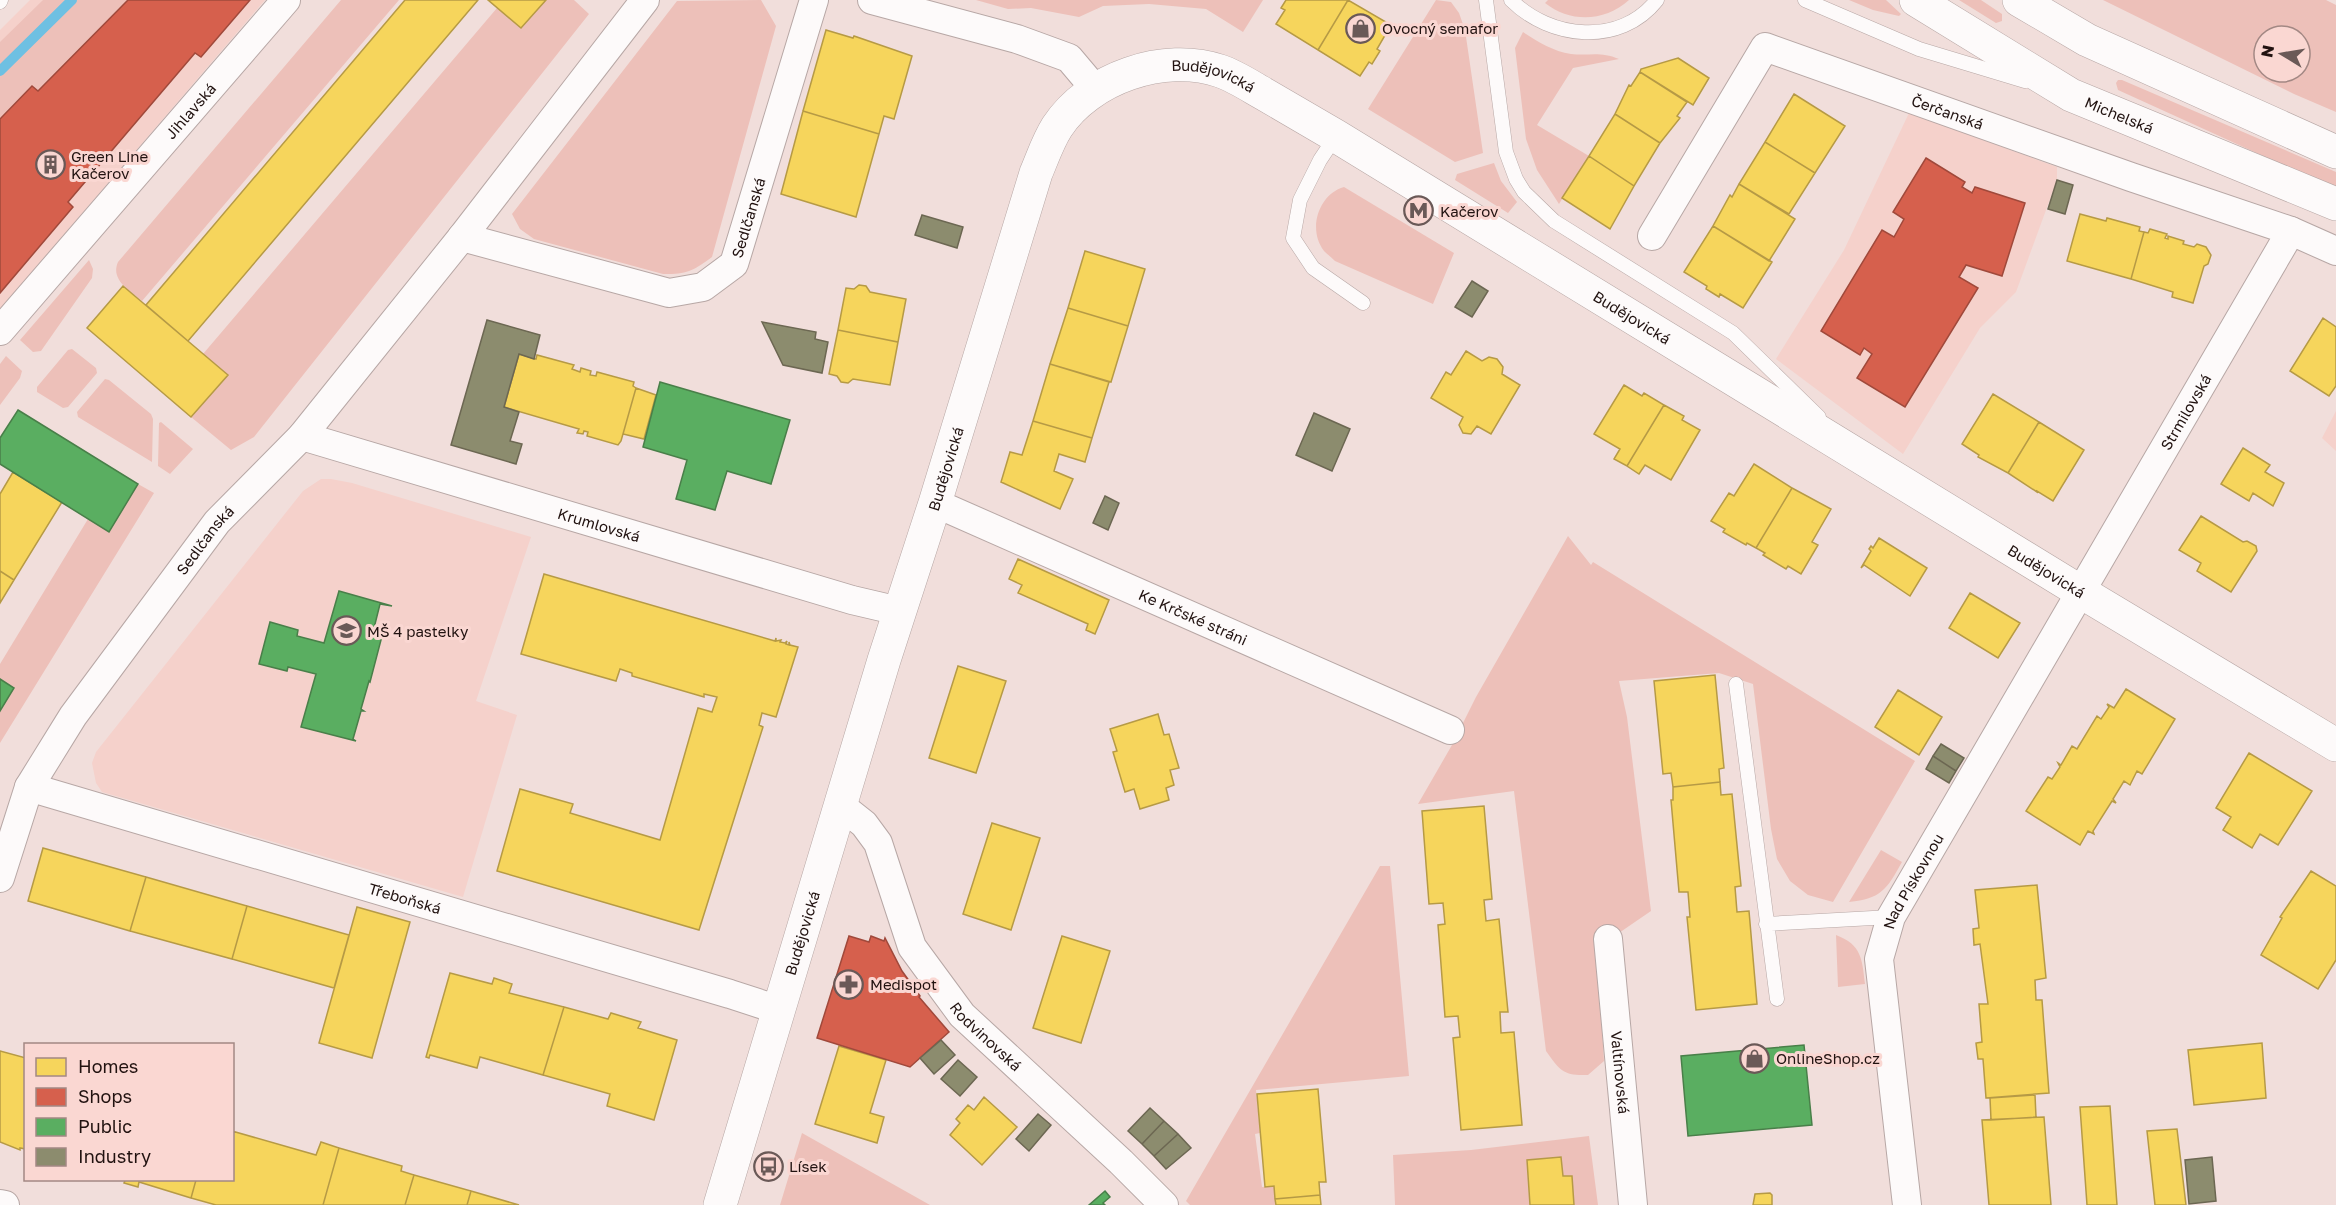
<svg xmlns="http://www.w3.org/2000/svg" width="2336" height="1205" viewBox="0 0 2336 1205" font-family="'Golos Text',sans-serif">
<rect width="100%" height="100%" fill="#f1dedb"/>
<path fill="#f5d1cb" d="M30,0h235l-265,309v-279z
M1909,113l148,54v13l-41,112 -36,36 -77,126 -127,-95 68,-109z
M2336,411v40l-14,-13z
M321,479h10l21,4 179,54 -55,164 41,14 -54,182 -361,-105 -6,-9 -4,-20 4,-11 207,-261z"/>
<path fill="#edc0b9" fill-rule="evenodd" d="M43,0h85l-90,91 -6,-5 -32,33v-77z
M341,0h58l-257,301c-12,-10 -32,-21 -24,-39z
M546,0h28l15,14 -335,423 -23,13 -40,-33 36,-42 -24,-21 294,-346 24,20z
M761,0l15,26 -64,231c-18,13 -25,18 -49,17l-129,-35 -14,-10 -8,-15 165,-213z
M976,0h287l-20,32 -37,-23 -57,-5 -46,2 -24,11 -48,-9 -23,1z
M1436,0l15,2 8,11 6,17 18,123 -28,9 -87,-53z
M1548,0h81c-24,22 -59,23 -84,3z
M1849,0h37l15,14 -2,2 -26,-6z
M1959,0h22l21,14v7l-6,2z
M2103,0h223l10,5v107l-42,-18zM2264,36h36v36h-36z
M1523,32c15,10 30,19 48,22 19,2 29,-3 48,5l-46,9 -36,57 52,31 -30,48 -22,-34 -11,-31 -11,-91z
M2118,80h4l214,92v17l-218,-99 -2,-7z
M1494,163l7,18 16,21 -9,11 -53,-33 2,-6z
M1344,187l110,66 -21,51 -98,-43c-4,-4 -8,-7 -11,-10 -17,-22 -5,-57 20,-64z
M89,260l4,9 -1,9 -51,73 -8,1 -13,-12z
M72,349l24,19 1,5 -29,34 -5,1 -26,-16v-5l31,-37z
M6,356l16,15 -2,7 -20,27v-41z
M105,379l4,1 42,34 2,5 -1,43 -74,-45 -1,-5z
M161,422l32,27 -23,25 -12,-8 1,-43z
M138,484l16,9 -154,250v-32l14,-23 -14,-9v-15l88,-145 21,13z
M1568,536l23,29 2,-3 322,199 -82,141 -25,-7 -18,-14 -13,-22 -6,-30 -18,-145 -34,-11 -100,8 8,36 24,194 -54,37 7,113 -16,14c-24,1 -28,-4 -42,-24l-32,-260 -96,13 34,-59 24,-48z
M1881,850l21,12c-15,27 -21,37 -53,40z
M1380,866h10l19,210 -153,14 4,43 -5,1 7,53 12,-1 2,19h-86l-4,-4z
M1836,935c26,10 26,24 29,49l-27,3z
M802,1133l128,72h-150z
M1589,1136l9,69h-24l-2,-29h-9l-3,-19 -33,3 3,45h-135l-2,-50 78,-5z"/>
<path fill="#f6d55c" stroke="#b69a45" stroke-width="1.5" d="M405,0h73l-290,341 -42,-36z
M488,0h58l-25,28z
M1286,0h62l-30,50 -42,-26 9,-14 -4,-2z
M1348,0l43,25 -14,24 3,2 -8,13 -3,-2 -9,14 -42,-26z
M826,30l27,8 1,-2 58,20 -18,63 -10,-3 -5,18 -76,-23z
M1678,58l31,20 -16,27 -53,-33 1,-3z
M1640,72l47,30 -10,14 3,2 -20,25 -45,-29 14,-29 2,1z
M1794,94l51,32 -30,47 -50,-31z
M803,111l76,23 -23,83 -75,-23z
M1615,114l45,29 -26,43 -45,-30z
M1765,142l50,31 -26,41 -50,-30z
M1589,156l45,30 -24,43 -48,-31z
M1739,184l56,35 -26,42 -56,-35 17,-31 2,2z
M2080,214l26,7 1,-3 33,9 -1,4 5,1 -13,47 -64,-18z
M1713,226l59,36 -29,46 -23,-14 -1,3 -13,-8 1,-3 -23,-14z
M2150,229l17,5 -2,4 3,1v-3l16,5 -1,3 11,3 3,-3 9,3 5,8 -3,9 -4,2 -11,37 -21,-6 1,-5 -42,-13 13,-47 4,1z
M1085,251l60,18 -17,57 -60,-18z
M859,285l7,1 4,6 36,7 -8,43 -60,-12 8,-42 8,1z
M123,286l105,89 -37,42 -104,-89z
M1068,308l60,18 -17,56 -61,-18z
M2323,318l13,9v59l-7,10 -39,-25z
M838,330l60,12 -8,43 -37,-6 -5,4 -7,-1 -4,-6 -8,-2z
M1466,351l16,10 7,-4 8,2 6,8 -1,7 18,11 -29,49 -14,-8 -6,8 -8,-1 -4,-8 4,-8 -32,-19 15,-26 5,3z
M519,354l17,5 1,-4 37,10 -2,4 8,3 1,-4 10,3 -1,4 6,1 1,-4 37,10 -1,4 3,2 -15,53 -3,4 -31,-9 1,-4 -4,-1 -1,3 -6,-1 2,-4 -75,-22z
M1050,364l59,18 -17,56 -59,-17z
M1624,385l18,11 2,-3 20,12 -37,61 -13,-7 6,-10 -26,-15z
M636,388l20,7 -12,44 -21,-5z
M1993,394l46,28 -31,51 -30,-16 1,-2 -17,-11z
M1664,405l20,11 -2,4 18,10 -29,50 -26,-15 -6,9 -12,-8z
M1033,421l59,17 -7,24 -26,-8 -5,17 19,8 -13,30 -59,-27 9,-30 12,3z
M2039,422l45,28 -31,51 -16,-10v1l-29,-19z
M2243,448l27,17 -5,7 19,11 -11,23 -20,-13 -4,8 -28,-17z
M1754,464l38,24 -36,60 -9,-5 -1,2 -23,-13 2,-3 -14,-8 18,-28 5,3z
M13,472l49,30 -48,78 -14,-9v-77z
M1792,488l39,21 -19,33 6,3 -17,29 -13,-8 -2,3 -23,-14 2,-2 -9,-5z
M2201,516l42,26 4,-1 9,5 1,5 -26,41 -34,-21 4,-8 -22,-13z
M1879,538l48,30 -17,28 -46,-31 -3,3 10,-17 -2,-2 2,-3 2,2z
M1018,559l91,41 -14,34 -9,-4 2,-6 -70,-31 4,-8 -13,-6z
M0,571l14,9 -14,23z
M544,574l231,67 1,-3v3l5,-1 -1,2 5,1 2,-2 -1,3 3,1v-3l1,3 8,2 -22,70 -14,-4 -3,12 4,2 -64,203 -202,-59 23,-82 53,15 -3,9 90,27 38,-132 14,4 5,-15 -13,-3v3l-72,-21v-3l-12,-4 -4,12 -95,-27z
M1970,593l50,30 -22,35 -49,-30z
M958,666l48,15 -30,92 -47,-15z
M1715,675l9,93 -5,1 1,13 -47,5 -2,-14 -8,1 -9,-93z
M2126,689l49,30 -33,55 -5,-3 -7,14 -6,-4 -11,18 3,4 -4,-2 -19,30 1,3 -6,-3 -8,14 -54,-34 22,-34 4,2 8,-12 -2,-4 3,2 11,-19 5,3 20,-33 4,3 8,-12 -2,-3 7,4z
M1898,690l44,27 -23,38 -44,-28z
M1158,714l6,21 5,-1 10,34 -9,2 4,15 -8,3 3,12 -29,9 -6,-20 -9,3 -12,-40 4,-1 -7,-22z
M2249,753l63,38 -34,54 -18,-11 -8,14 -29,-18 8,-13 -15,-9z
M1720,782l1,13 11,-1 9,92 -6,1 2,25 12,-1 8,93 -61,6 -9,-93h3l-2,-25h-9l-8,-92h2v-13z
M1484,806l8,93 -8,1 2,21 13,-2 9,93h-8l1,21 13,-1 8,93 -61,5 -8,-92 7,-1 -2,-21 -13,1 -7,-92 7,-1 -2,-21 -14,1 -7,-93z
M992,823l48,15 -29,92 -48,-16z
M43,848l103,29 -16,54 -102,-30z
M2311,871l25,15v74l-18,29 -57,-34 21,-37 -2,-1z
M146,877l101,29 -15,53 -102,-28z
M2037,885l9,93 -11,2 1,20h6l7,93 -63,5 -3,-39h-5l-2,-16 6,-1 -3,-38h9l-8,-60 -6,1 -1,-16 6,-1 -4,-38z
M247,906l102,29 -15,53 -102,-29z
M357,907l53,15 -38,136 -53,-15z
M1062,936l48,15 -29,92 -48,-15z
M450,973l42,11 2,-6 18,6 -3,9 55,14 -21,68 -63,-18 -3,11 -47,-13 -1,3 -3,-1z
M564,1007l44,12 3,-6 30,9 -3,6 39,12 -23,80 -47,-14 3,-12 -67,-19z
M2262,1043l4,55 -72,7 -6,-55z
M839,1046l47,14 -16,53 14,4 -7,26 -62,-19z
M0,1051l26,7v91l-6,-1v2l-20,-8z
M1318,1089l8,93h-7l1,13 -45,4 -1,-13 -9,1 -8,-93z
M2035,1095l1,22 -45,3 -1,-22z
M984,1097l33,30 -35,38 -32,-30 10,-12 -4,-4 12,-14 6,5z
M2110,1106l7,99h-30l-7,-98z
M2044,1117l7,88h-62l-7,-85z
M2177,1129l9,76h-31l-8,-74z
M232,1131l84,24 5,-13 18,6 -16,57h-107l-25,-7 5,-18h36z
M339,1148l63,18 -1,5 13,4 -9,30h-82z
M1561,1157l2,19h9l2,29h-44l-3,-45z
M414,1175l57,16 -4,14h-62z
M125,1180h71l-5,18 -52,-16 -1,5 -14,-4z
M471,1191l48,14h-52z
M1770,1193l2,2v10h-19l2,-11z
M1320,1195l1,10h-45l-1,-6z"/>
<path fill="#d6604d" stroke="#a0493b" stroke-width="1.5" d="M128,0h122l-49,57 -6,-4 -64,75 -63,74 5,5 -73,86v-174l32,-33 6,5z
M1926,158l39,24 -3,5 10,6 3,-6 50,16 -23,73 -36,-11 -7,12 19,11 -73,119 -48,-29 15,-24 -8,-6 -4,7 -39,-24 61,-101 12,7 10,-18 -11,-7z
M849,936l20,6 2,-6 13,5 1,-3 17,33 18,25 -1,1 30,35 -39,35 -93,-29z"/>
<path fill="#5aae61" stroke="#497f49" stroke-width="1.5" d="M660,382l130,38 -19,64 -44,-13 -12,39 -39,-11 11,-39 -44,-13z
M18,410l120,74 -29,48 -109,-68v-26z
M339,591l53,15 -12,-2 -7,28 12,3 -1,2 -2,-1 -12,46 -1,-1 -8,28 3,2h-3l-8,28 3,2 -55,-14 15,-53 -28,-7 -1,4 -28,-7 11,-42 28,8 -1,6 27,7z
M0,679l14,9 -14,23z
M1804,1045l8,80 -124,11 -7,-80z
M1105,1191l5,6 -7,6 2,2h-16z"/>
<path fill="#8c8c6e" stroke="#6c6752" stroke-width="1.5" d="M2057,180l16,5 -8,29 -17,-5z
M922,215l41,12 -6,21 -42,-13z
M1472,281l16,10 -16,26 -17,-10z
M487,320l53,15 -6,24 -15,-5 -15,53 15,5 -9,29 12,3 -6,20 -65,-19z
M762,322l54,10 -1,7 13,3 -6,31 -39,-8z
M1314,413l36,16 -18,42 -36,-16z
M1105,496l14,7 -11,27 -15,-7z
M1941,744l23,14 -8,13 -23,-15z
M1933,756l23,15 -7,12 -23,-14z
M941,1040l14,15 -21,19 -14,-16z
M958,1060l19,17 -17,19 -19,-17z
M1150,1108l14,13 -22,23 -14,-13z
M1038,1114l13,11 -22,26 -13,-12z
M1164,1121l14,13 -24,22 -12,-12z
M1178,1134l13,14 -25,21 -12,-13z
M2212,1157l4,44 -27,3 -4,-44z"/>
<g fill="none" stroke-linecap="round" stroke-linejoin="round">
<path stroke="#6ec0e2" stroke-width="10" d="M0,71l72,-71"/>
<defs>
<path id="service" d="M1486,0l20,152 10,27 8,13 30,29 179,112 86,84
M1511,0c39,39 109,47 146,0
M1805,0l114,49 106,32
M0,2l1,-2
M1336,136l-16,24 -20,40 -7,38 20,30 50,35
M1736,684l41,315
M1766,924l125,-7"/>
<g id="minor">
<path d="M872,0l145,39 52,19 27,32"/>
<path id="s1" d="M1652,236l113,-189 366,130 160,54 45,20"/>
<path id="s2" d="M462,237l207,56 34,-6 31,-23 80,-264"/>
<path id="s3" d="M0,331l286,-331"/>
<path id="s4" d="M302,436l550,164 47,11"/>
<path id="s5" d="M935,503l515,227"/>
<path id="s6" d="M29,787l701,207 49,16"/>
<path id="s7" d="M840,805l24,19 14,19 34,104 50,68 159,147 43,43"/>
<path id="s8" d="M0,878l29,-91 44,-71 144,-194 85,-86 160,-199 183,-237"/>
<path id="s9" d="M1608,939l25,266"/>
<path d="M0,1204l5,1"/>
<path id="s10" d="M1907,1205l-28,-246 12,-42 400,-686"/>
</g>
<g id="tertiary">
<path id="s11" d="M720,1205l164,-545 51,-157 101,-330c6,-14 12,-32 21,-46 32,-49 107,-75 163,-56 15,5 30,15 44,23 24,14 48,28 72,42l745,456 255,153"/>
</g>
<g id="secondary">
<path id="s12" d="M1916,0l155,95 265,109"/>
<path d="M2019,0l68,40 249,112"/>
</g>
</defs>
<use href="#service" stroke="#b7a7a5" stroke-width="15"/>
<use href="#minor" stroke="#b7a7a5" stroke-width="30"/>
<use href="#tertiary" stroke="#b7a7a5" stroke-width="34"/>
<use href="#secondary" stroke="#b7a7a5" stroke-width="34"/>
<use href="#service" stroke="#fdfafa" stroke-width="14"/>
<use href="#minor" stroke="#fdfafa" stroke-width="28"/>
<use href="#tertiary" stroke="#fdfafa" stroke-width="33"/>
<use href="#secondary" stroke="#fdfafa" stroke-width="33"/>
</g>
<defs>
<symbol id="shop-ring" viewBox="-11 -11 22 22"><circle r="9.5" fill="#fad7d2" stroke="#6a5957" stroke-width="1.5"/><path d="M-5-2.5h2.3a2.7 3.5 0 0 1 5.4 0H5L5.5 6h-11ZM-1.5-2.5h3a1.5 2.3 0 0 0-3 0Z" fill="#6a5957"/></symbol>
<symbol id="building-ring" viewBox="-11 -11 22 22"><circle r="9.5" fill="#fad7d2" stroke="#6a5957" stroke-width="1.5"/><path d="M-4-6H4V6H1V3H-1V6H-4ZM-2.5-4.3h1.7v1.8h-1.7ZM.8-4.3h1.7v1.8H.8ZM-2.5-1h1.7V.8h-1.7ZM.8-1h1.7V.8H.8Z" fill="#6a5957"/></symbol>
<symbol id="metro-ring" viewBox="-11 -11 22 22"><circle r="9.5" fill="#fad7d2" stroke="#6a5957" stroke-width="1.5"/><path d="M-5.5 5V-5H-3L0 0L3-5H5.5V5H3V-.5L0 4L-3-.5V5Z" fill="#6a5957"/></symbol>
<symbol id="school-ring" viewBox="-11 -11 22 22"><circle r="9.5" fill="#fad7d2" stroke="#6a5957" stroke-width="1.5"/><path d="M0-5L7-2L0 1L-7-2ZM-4 1L0 2.5L4 1V4Q0 6-4 4Z" fill="#6a5957"/></symbol>
<symbol id="pharmacy-ring" viewBox="-11 -11 22 22"><circle r="9.5" fill="#fad7d2" stroke="#6a5957" stroke-width="1.5"/><path d="M-2-6h4v4h4v4h-4v4h-4v-4h-4v-4h4Z" fill="#6a5957"/></symbol>
<symbol id="bus-ring" viewBox="-11 -11 22 22"><circle r="9.5" fill="#fad7d2" stroke="#6a5957" stroke-width="1.5"/><path d="M-5-6H5V4H4V6H2V4H-2V6H-4V4H-5ZM-3.5-4V0h7V-4ZM-3.5 1.2v1.5H-2V1.2ZM2 1.2v1.5H3.5V1.2Z" fill="#6a5957"/></symbol>
</defs>
<g fill-rule="evenodd">
<use href="#shop-ring" x="1344" y="12" width="33" height="33"/>
<use href="#building-ring" x="34" y="148" width="33" height="33"/>
<use href="#metro-ring" x="1402" y="194" width="33" height="33"/>
<use href="#school-ring" x="330" y="614" width="33" height="33"/>
<use href="#pharmacy-ring" x="832" y="968" width="33" height="33"/>
<use href="#shop-ring" x="1738" y="1042" width="33" height="33"/>
<use href="#bus-ring" x="752" y="1150" width="33" height="33"/>
</g>
<g text-anchor="middle" dominant-baseline="central" stroke-width="6" stroke-linejoin="round" paint-order="stroke">
<g font-size="15" fill="#211210" stroke="#fad7d2" text-anchor="start">
<text x="1382" y="28">Ovocný semafor</text>
<text x="71" y="156">Green Line<tspan x="71" dy="17">Kačerov</tspan></text>
<text x="1440" y="211">Kačerov</text>
<text x="367" y="631">MŠ 4 pastelky</text>
<text x="870" y="984">Medispot</text>
<text x="1776" y="1058">OnlineShop.cz</text>
<text x="789" y="1166">Lísek</text>
</g>
<g font-size="15" fill="#211210" stroke="#fad7d2">
<text stroke="none"><textPath href="#s11" startOffset="1308">Budějovická</textPath></text>
<text stroke="none"><textPath href="#s3" startOffset="291">Jihlavská</textPath></text>
<text stroke="none"><textPath href="#s1" startOffset="414">Čerčanská</textPath></text>
<text stroke="none"><textPath href="#s12" startOffset="234">Michelská</textPath></text>
<text stroke="none"><textPath href="#s2" startOffset="336">Sedlčanská</textPath></text>
<text stroke="none"><textPath href="#s11" startOffset="1794">Budějovická</textPath></text>
<text stroke="none"><textPath href="#s10" startOffset="876">Strmilovská</textPath></text>
<text stroke="none"><textPath href="#s11" startOffset="770">Budějovická</textPath></text>
<text stroke="none"><textPath href="#s4" startOffset="310">Krumlovská</textPath></text>
<text stroke="none"><textPath href="#s8" startOffset="399">Sedlčanská</textPath></text>
<text stroke="none"><textPath href="#s11" startOffset="2280">Budějovická</textPath></text>
<text stroke="none"><textPath href="#s5" startOffset="282">Ke Krčské stráni</textPath></text>
<text stroke="none"><textPath href="#s10" startOffset="333">Nad Pískovnou</textPath></text>
<text stroke="none"><textPath href="#s6" startOffset="392">Třeboňská</textPath></text>
<text stroke="none"><textPath href="#s11" startOffset="284">Budějovická</textPath></text>
<text stroke="none"><textPath href="#s7" startOffset="280">Rodvinovská</textPath></text>
<text stroke="none"><textPath href="#s9" startOffset="134">Valtínovská</textPath></text>
</g>
</g>
<rect x="24" y="1043" width="210" height="138" fill="#fad7d2" stroke="#a38884" stroke-width="1.5"/>
<rect x="36" y="1058" width="30" height="18" fill="#f6d55c" stroke="#a38884" stroke-width="1.5"/>
<text x="78" y="1073" font-size="18" fill="#211210">Homes</text>
<rect x="36" y="1088" width="30" height="18" fill="#d6604d" stroke="#a38884" stroke-width="1.5"/>
<text x="78" y="1103" font-size="18" fill="#211210">Shops</text>
<rect x="36" y="1118" width="30" height="18" fill="#5aae61" stroke="#a38884" stroke-width="1.5"/>
<text x="78" y="1133" font-size="18" fill="#211210">Public</text>
<rect x="36" y="1148" width="30" height="18" fill="#8c8c6e" stroke="#a38884" stroke-width="1.5"/>
<text x="78" y="1163" font-size="18" fill="#211210">Industry</text>
<g transform="translate(2282 54) rotate(281)"><circle r="28" fill="#fad7d2" stroke="#a38884" stroke-width="1.5"/>
<path d="M0-4.5L10 22L0 15L-10 22Z" fill="#6a5957"/>
<text y="-9" font-size="16" font-weight="bold" text-anchor="middle" fill="#211210">N</text>
</g>
</svg>
